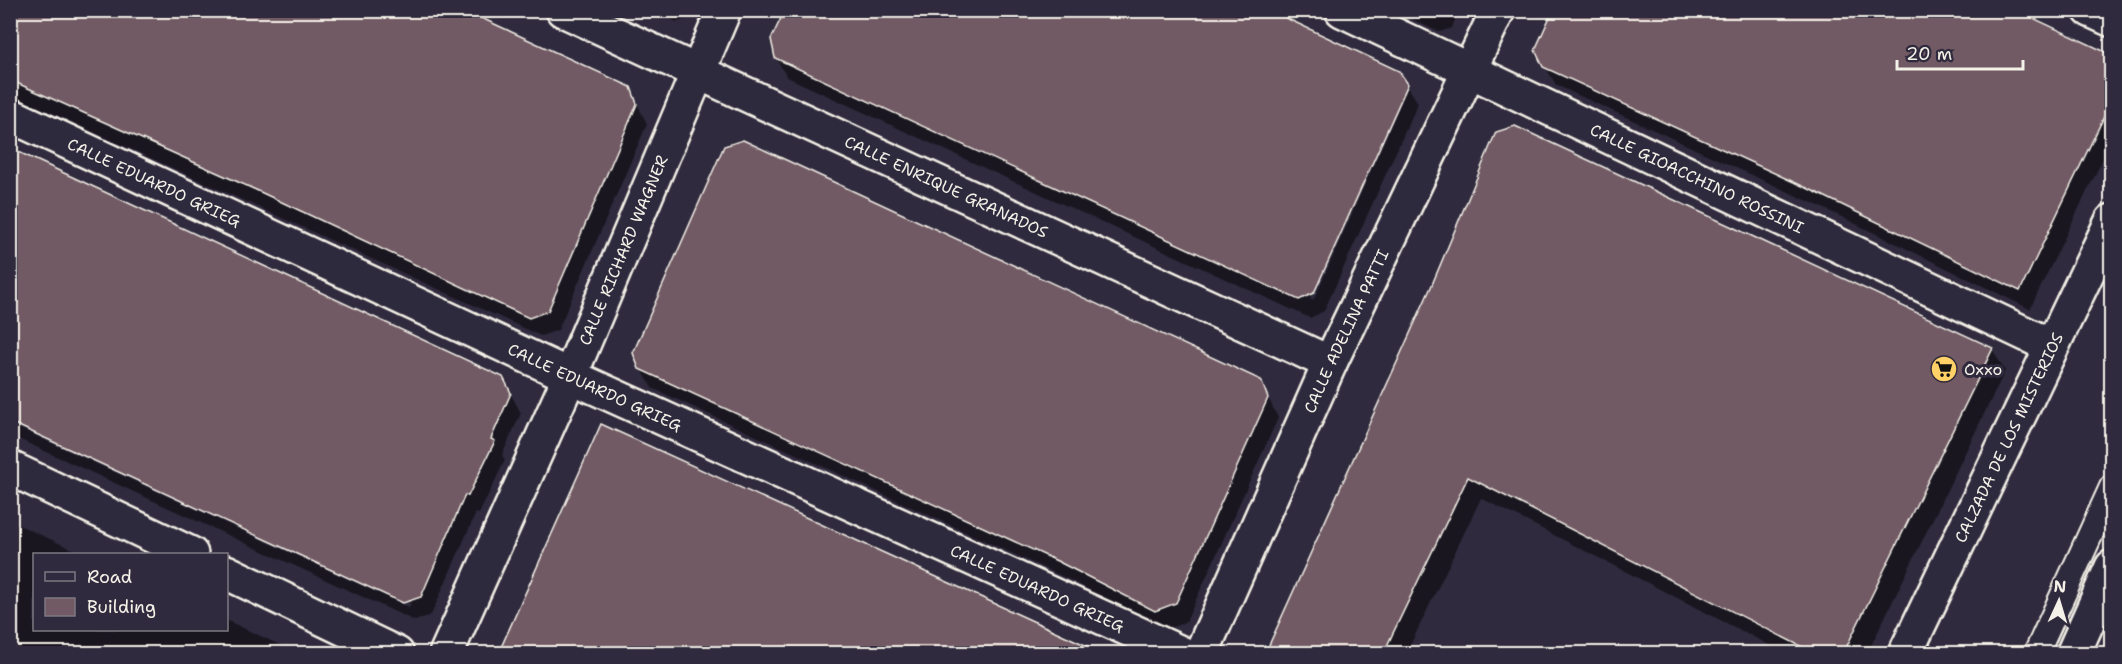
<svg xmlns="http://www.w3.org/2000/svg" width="2122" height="664" viewBox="0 0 2122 664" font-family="'Shantell Sans',sans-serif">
<rect width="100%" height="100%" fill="#2f2a3d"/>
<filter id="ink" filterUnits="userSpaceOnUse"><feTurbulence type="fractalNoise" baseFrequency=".0167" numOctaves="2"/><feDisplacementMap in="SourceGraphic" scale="12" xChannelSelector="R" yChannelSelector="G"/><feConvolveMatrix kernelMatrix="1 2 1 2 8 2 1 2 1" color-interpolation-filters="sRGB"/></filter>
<g filter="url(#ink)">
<path fill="#0007" d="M10,10l620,79 17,35 -89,206 -17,6 -531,-242z
M652,10h43l-3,7 -15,5z
M1392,10h67l-7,18 -13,4z
M2112,57v83l-82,169 -209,-102 -265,-122 -11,-19z
M776,58l622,14 10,15h-3l-95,212 3,2 95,-214 10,16 -94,208 -14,7 -523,-241z
M1432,287l560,62 13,22 -138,283h-80l-306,-156 -75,156h-140z
M641,368l619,13 18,37 -92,204 -19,7 -97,-49 -418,-192z
M502,378l19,35 -19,42 3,5 -26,54 -3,-1 -45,102 -16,6 -405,-186v-11l399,183 2,-3 -401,-183z
M10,521l73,33h-49v76h192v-10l73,34h-289z"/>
<path fill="#725a65" stroke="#f4f1e8" stroke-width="1.5" d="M10,10h454l167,77 6,17 -89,207 -19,7 -273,-128 -246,-110z
M785,10h484l130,61 9,13 -94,209 -15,7 -524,-242 -4,-19z
M1553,10h463l96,45v45l-92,191 -211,-102 -266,-122 -8,-17z
M1515,126l478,222 -150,306h-27l-348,-177 -85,177h-118l166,-367 65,-155z
M743,140l518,240 7,18 -92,205 -21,8 -98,-50 -418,-192 -6,-16 91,-207z
M10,148l493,229 8,16 -20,46 4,2 -27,55 -3,-1 -44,102 -18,6 -393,-181z
M601,424l316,144 188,86h-607z"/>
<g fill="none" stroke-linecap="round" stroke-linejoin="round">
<defs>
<path id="lane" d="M2036,654l76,-167"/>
<g id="street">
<path id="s1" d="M563,10l767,353"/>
<path id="s2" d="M1342,10l709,336"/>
<path d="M2090,10l22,10"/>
<path id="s3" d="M10,115l560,261 613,278"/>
<path d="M10,468l181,86"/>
<path d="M226,572l171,82"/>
<path id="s4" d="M446,654l124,-278 154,-366"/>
<path id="s5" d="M1201,654l129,-291 168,-353"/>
<path d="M2073,654l39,-87"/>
</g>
<g id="secondary">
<path id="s6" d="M1905,654l207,-433"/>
</g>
</defs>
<use href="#lane" stroke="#f4f1e8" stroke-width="28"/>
<use href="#street" stroke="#f4f1e8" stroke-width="38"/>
<use href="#secondary" stroke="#f4f1e8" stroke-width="38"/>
<use href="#lane" stroke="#2f2a3d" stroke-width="24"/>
<use href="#street" stroke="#2f2a3d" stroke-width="33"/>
<use href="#secondary" stroke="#2f2a3d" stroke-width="33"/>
</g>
</g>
<defs>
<symbol id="supermarket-disc" viewBox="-11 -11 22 22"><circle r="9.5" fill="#ffd166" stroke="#2f2a3d"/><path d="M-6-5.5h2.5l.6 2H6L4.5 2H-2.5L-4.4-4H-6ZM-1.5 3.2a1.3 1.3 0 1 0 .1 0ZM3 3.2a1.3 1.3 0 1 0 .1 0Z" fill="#111"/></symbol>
</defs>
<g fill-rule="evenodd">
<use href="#supermarket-disc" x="1929" y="354" width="30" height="30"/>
</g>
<g text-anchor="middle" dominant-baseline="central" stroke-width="6" stroke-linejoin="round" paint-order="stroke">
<g font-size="16" fill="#f4f1e8" stroke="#2f2a3d">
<text stroke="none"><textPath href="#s2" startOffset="393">CALLE GIOACCHINO ROSSINI</textPath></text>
<text stroke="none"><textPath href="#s3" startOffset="159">CALLE EDUARDO GRIEG</textPath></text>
<text stroke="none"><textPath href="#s1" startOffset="422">CALLE ENRIQUE GRANADOS</textPath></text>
<text stroke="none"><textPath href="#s4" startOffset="441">CALLE RICHARD WAGNER</textPath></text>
<text stroke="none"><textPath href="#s5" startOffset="354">CALLE ADELINA PATTI</textPath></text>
<text stroke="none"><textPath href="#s3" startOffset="645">CALLE EDUARDO GRIEG</textPath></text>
<text stroke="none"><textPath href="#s6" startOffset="240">CALZADA DE LOS MISTERIOS</textPath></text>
<text stroke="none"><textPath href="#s3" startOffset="1131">CALLE EDUARDO GRIEG</textPath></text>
</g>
<g font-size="16" fill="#f4f1e8" stroke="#2f2a3d" text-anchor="start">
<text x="1964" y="369">Oxxo</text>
</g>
</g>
<rect width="2122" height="664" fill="none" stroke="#2f2a3d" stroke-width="36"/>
<rect x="18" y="18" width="2086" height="628" fill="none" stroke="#f4f1e8" stroke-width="2" filter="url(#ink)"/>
<rect x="33" y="553" width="195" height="78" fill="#2f2a3d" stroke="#7e7a81" stroke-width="1.5"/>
<rect x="45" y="572" width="30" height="9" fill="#2f2a3d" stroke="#7e7a81" stroke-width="1.5"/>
<text x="87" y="583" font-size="18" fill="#f4f1e8">Road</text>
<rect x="45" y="598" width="30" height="18" fill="#725a65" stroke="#7e7a81" stroke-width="1.5"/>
<text x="87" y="613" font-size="18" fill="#f4f1e8">Building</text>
<g transform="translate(2059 601) rotate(4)" stroke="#2f2a3d" stroke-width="4.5" paint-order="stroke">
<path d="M0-4.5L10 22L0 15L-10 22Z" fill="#f4f1e8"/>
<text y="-9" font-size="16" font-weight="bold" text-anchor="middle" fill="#f4f1e8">N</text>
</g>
<path d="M1897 60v9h126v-9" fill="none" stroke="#f4f1e8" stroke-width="3"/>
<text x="1906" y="60" font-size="18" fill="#f4f1e8" stroke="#2f2a3d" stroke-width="4.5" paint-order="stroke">20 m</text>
</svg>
